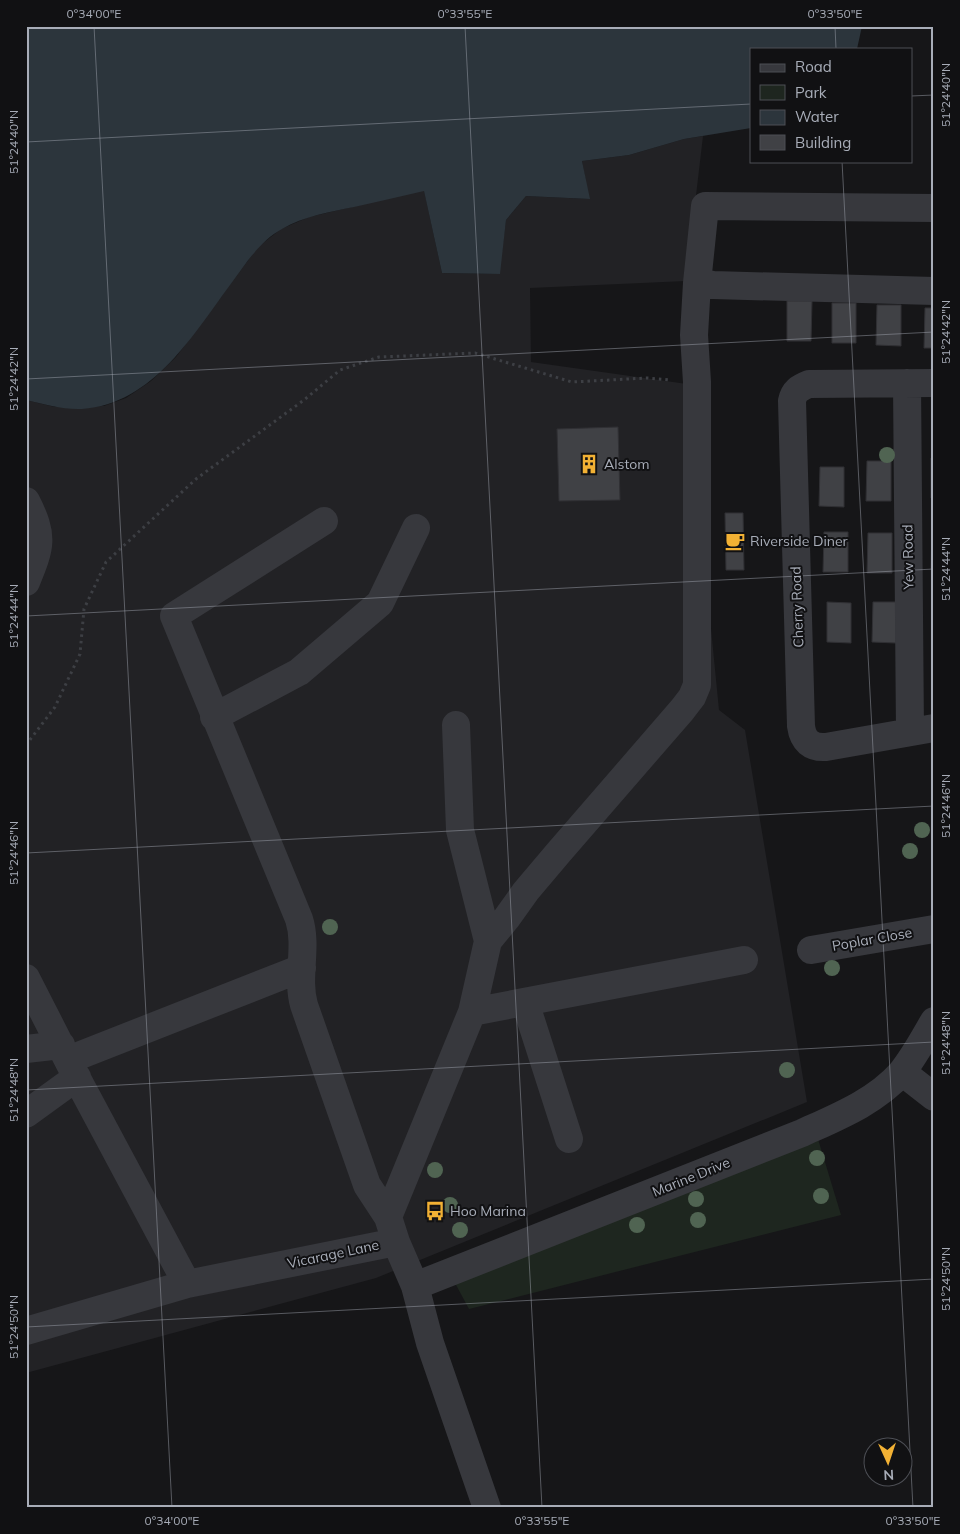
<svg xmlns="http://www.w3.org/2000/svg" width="960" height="1534" viewBox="0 0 960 1534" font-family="Mulish,sans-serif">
<rect width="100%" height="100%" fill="#161618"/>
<path fill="#222225" d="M703,136l-17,145 -156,7 1,74 156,22 32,326 26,20 62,372 -431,176 -350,95v-973l29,7 49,-1 22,-8 25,-17 25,-24 82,-110 23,-18 28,-12 115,-27 18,83 57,1 7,-54 20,-24 63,3 -7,-38 47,-6 55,-16z"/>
<path fill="#1e261f" d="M818,1139l23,76 -372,94 -14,-26z"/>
<path fill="#2c353c" d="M26,26h836l-5,23h-106v79l-67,11 -55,16 -47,6 8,38 -64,-3 -20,24 -6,54 -58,-1 -18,-82c-23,5 -46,11 -70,16 -24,5 -50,9 -72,22 -22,12 -35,33 -49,52 -39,52 -79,123 -151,128 -18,1 -38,-5 -56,-9z"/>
<path fill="#404145" stroke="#303034" d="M787,301h25l-1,40h-24z
M832,303h24v40h-24z
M877,305h24v41l-25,-1z
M925,308h9v40h-10z
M618,427l2,73 -61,1 -2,-72z
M931,458h3v40h-3z
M867,461h24v40h-25z
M820,467h24v40l-25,-1z
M725,513h18l1,57h-18z
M932,529h2v40h-3z
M824,532h24v40h-25z
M868,533h24v40h-25z
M827,602l24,1v40l-24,-1z
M873,602h24l-1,41 -24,-1z"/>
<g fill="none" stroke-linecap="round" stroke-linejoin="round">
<path stroke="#3d3f44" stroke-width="3" stroke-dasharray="2.5 4" stroke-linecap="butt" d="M26,745l29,-38 25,-53 4,-45 22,-47 90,-83 108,-79 36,-30 39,-13 96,-4 97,29 75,-4 24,2"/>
<path stroke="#37383d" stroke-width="28" d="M697,283l16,2 221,6
M907,383l3,349
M934,383l-125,1c-10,4 -15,7 -17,17l9,325c2,15 10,22 25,21l108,-19
M26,501c18,35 15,45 0,81
M324,521l-150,95 125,303c9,28 -3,58 5,86l63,180 21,32 8,25
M214,717l85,-45 81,-69 36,-75
M456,725l4,105 28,111
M811,950l123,-21
M26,978l53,104 108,202
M525,1002l44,137
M472,1012l272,-52
M26,1049l35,-4
M68,1060l234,-92
M902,1072l32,25
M26,1114l51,-37
M388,1217l84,-205 16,-71 18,-22 20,-28 33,-39 123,-142 10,-13 5,-12v-303l-3,-47 3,-52 8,-77 229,2
M415,1286l387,-153c35,-16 73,-31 99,-60 13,-16 23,-35 33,-52
M26,1331l161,-47 209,-42 19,44 15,57 57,165"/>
</g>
<g fill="#506452">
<circle cx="887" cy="455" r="8"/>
<circle cx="922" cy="830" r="8"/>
<circle cx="910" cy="851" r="8"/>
<circle cx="330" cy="927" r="8"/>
<circle cx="832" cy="968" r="8"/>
<circle cx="787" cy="1070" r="8"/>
<circle cx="817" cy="1158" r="8"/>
<circle cx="435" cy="1170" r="8"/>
<circle cx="821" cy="1196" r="8"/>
<circle cx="696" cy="1199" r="8"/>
<circle cx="450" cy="1205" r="8"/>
<circle cx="698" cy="1220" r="8"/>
<circle cx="637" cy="1225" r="8"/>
<circle cx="460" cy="1230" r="8"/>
</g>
<path fill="none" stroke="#a8adb8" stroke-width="1" stroke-opacity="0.45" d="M94,26l78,1482M465,26l77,1482M835,26l1,23M911,96l23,-1M26,142l725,-38M842,161l71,1347M26,379l908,-47M26,616l908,-47M26,853l908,-47M26,1090l908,-48M26,1327l908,-48"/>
<defs>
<symbol id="building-bare" viewBox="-9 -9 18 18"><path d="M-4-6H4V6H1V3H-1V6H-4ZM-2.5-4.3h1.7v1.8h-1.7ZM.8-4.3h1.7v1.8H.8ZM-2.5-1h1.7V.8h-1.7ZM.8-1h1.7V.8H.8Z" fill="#f2b134" stroke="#111113" stroke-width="2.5" paint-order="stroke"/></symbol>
<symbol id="cafe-bare" viewBox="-9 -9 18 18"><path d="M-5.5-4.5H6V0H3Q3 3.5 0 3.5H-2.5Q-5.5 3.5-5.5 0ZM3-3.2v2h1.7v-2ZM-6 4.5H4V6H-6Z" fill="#f2b134" stroke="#111113" stroke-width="2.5" paint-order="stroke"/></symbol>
<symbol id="bus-bare" viewBox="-9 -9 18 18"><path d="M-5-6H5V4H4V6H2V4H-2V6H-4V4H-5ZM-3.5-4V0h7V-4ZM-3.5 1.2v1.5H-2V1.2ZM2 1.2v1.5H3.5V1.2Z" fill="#f2b134" stroke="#111113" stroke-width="2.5" paint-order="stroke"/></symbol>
</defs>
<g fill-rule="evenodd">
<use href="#building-bare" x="575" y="450" width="28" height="28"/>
<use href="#cafe-bare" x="721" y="527" width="28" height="28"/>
<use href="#bus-bare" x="421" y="1197" width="28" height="28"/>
</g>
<g text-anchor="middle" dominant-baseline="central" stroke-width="4" stroke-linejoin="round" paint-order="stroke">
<g font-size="14" fill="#a8adb8" stroke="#111113" text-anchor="start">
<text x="604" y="464">Alstom</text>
<text x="750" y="541">Riverside Diner</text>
<text x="450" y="1211">Hoo Marina</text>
</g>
<g font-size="14" fill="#a8adb8" stroke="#111113">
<text transform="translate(908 557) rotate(-91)">Yew Road</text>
<text transform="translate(797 607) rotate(-92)">Cherry Road</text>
<text transform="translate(872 939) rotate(-10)">Poplar Close</text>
<text transform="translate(691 1177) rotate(-22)">Marine Drive</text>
<text transform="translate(333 1254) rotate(-12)">Vicarage Lane</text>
</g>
</g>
<rect width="960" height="1534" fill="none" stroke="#111113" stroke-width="55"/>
<rect x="750" y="48" width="162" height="115" fill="#111113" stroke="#4d4f55"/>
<rect x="760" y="64" width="25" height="8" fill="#37383d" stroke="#4d4f55"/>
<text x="795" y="72" font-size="15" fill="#a8adb8">Road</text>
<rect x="760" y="85" width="25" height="15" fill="#1e261f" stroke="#4d4f55"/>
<text x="795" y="98" font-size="15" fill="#a8adb8">Park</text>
<rect x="760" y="110" width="25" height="15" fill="#2c353c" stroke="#4d4f55"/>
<text x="795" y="122" font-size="15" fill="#a8adb8">Water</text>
<rect x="760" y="135" width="25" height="15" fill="#404145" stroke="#4d4f55"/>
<text x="795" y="148" font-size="15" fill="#a8adb8">Building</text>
<g transform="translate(888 1462) rotate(177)"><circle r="24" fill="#111113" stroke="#4d4f55"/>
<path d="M0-4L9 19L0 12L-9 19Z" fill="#f2b134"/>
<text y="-8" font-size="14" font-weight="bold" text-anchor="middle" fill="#a8adb8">N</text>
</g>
<rect x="28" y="28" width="904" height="1478" fill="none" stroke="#a8adb8" stroke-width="2"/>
<g font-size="12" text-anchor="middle" fill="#a8adb8">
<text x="94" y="18">0°34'00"E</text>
<text x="465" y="18">0°33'55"E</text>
<text x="835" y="18">0°33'50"E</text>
<text transform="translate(946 95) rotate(-90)" y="4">51°24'40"N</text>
<text transform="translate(14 142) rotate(-90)" y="4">51°24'40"N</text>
<text transform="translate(946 332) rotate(-90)" y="4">51°24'42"N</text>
<text transform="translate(14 379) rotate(-90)" y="4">51°24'42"N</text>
<text transform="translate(946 569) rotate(-90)" y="4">51°24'44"N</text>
<text transform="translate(14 616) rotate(-90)" y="4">51°24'44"N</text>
<text transform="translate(946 806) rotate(-90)" y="4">51°24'46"N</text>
<text transform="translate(14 853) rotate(-90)" y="4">51°24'46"N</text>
<text transform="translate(946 1043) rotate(-90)" y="4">51°24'48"N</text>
<text transform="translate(14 1090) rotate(-90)" y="4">51°24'48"N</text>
<text transform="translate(946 1279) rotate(-90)" y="4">51°24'50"N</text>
<text transform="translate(14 1327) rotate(-90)" y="4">51°24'50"N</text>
<text x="172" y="1525">0°34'00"E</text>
<text x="542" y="1525">0°33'55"E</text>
<text x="913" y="1525">0°33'50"E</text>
</g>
</svg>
